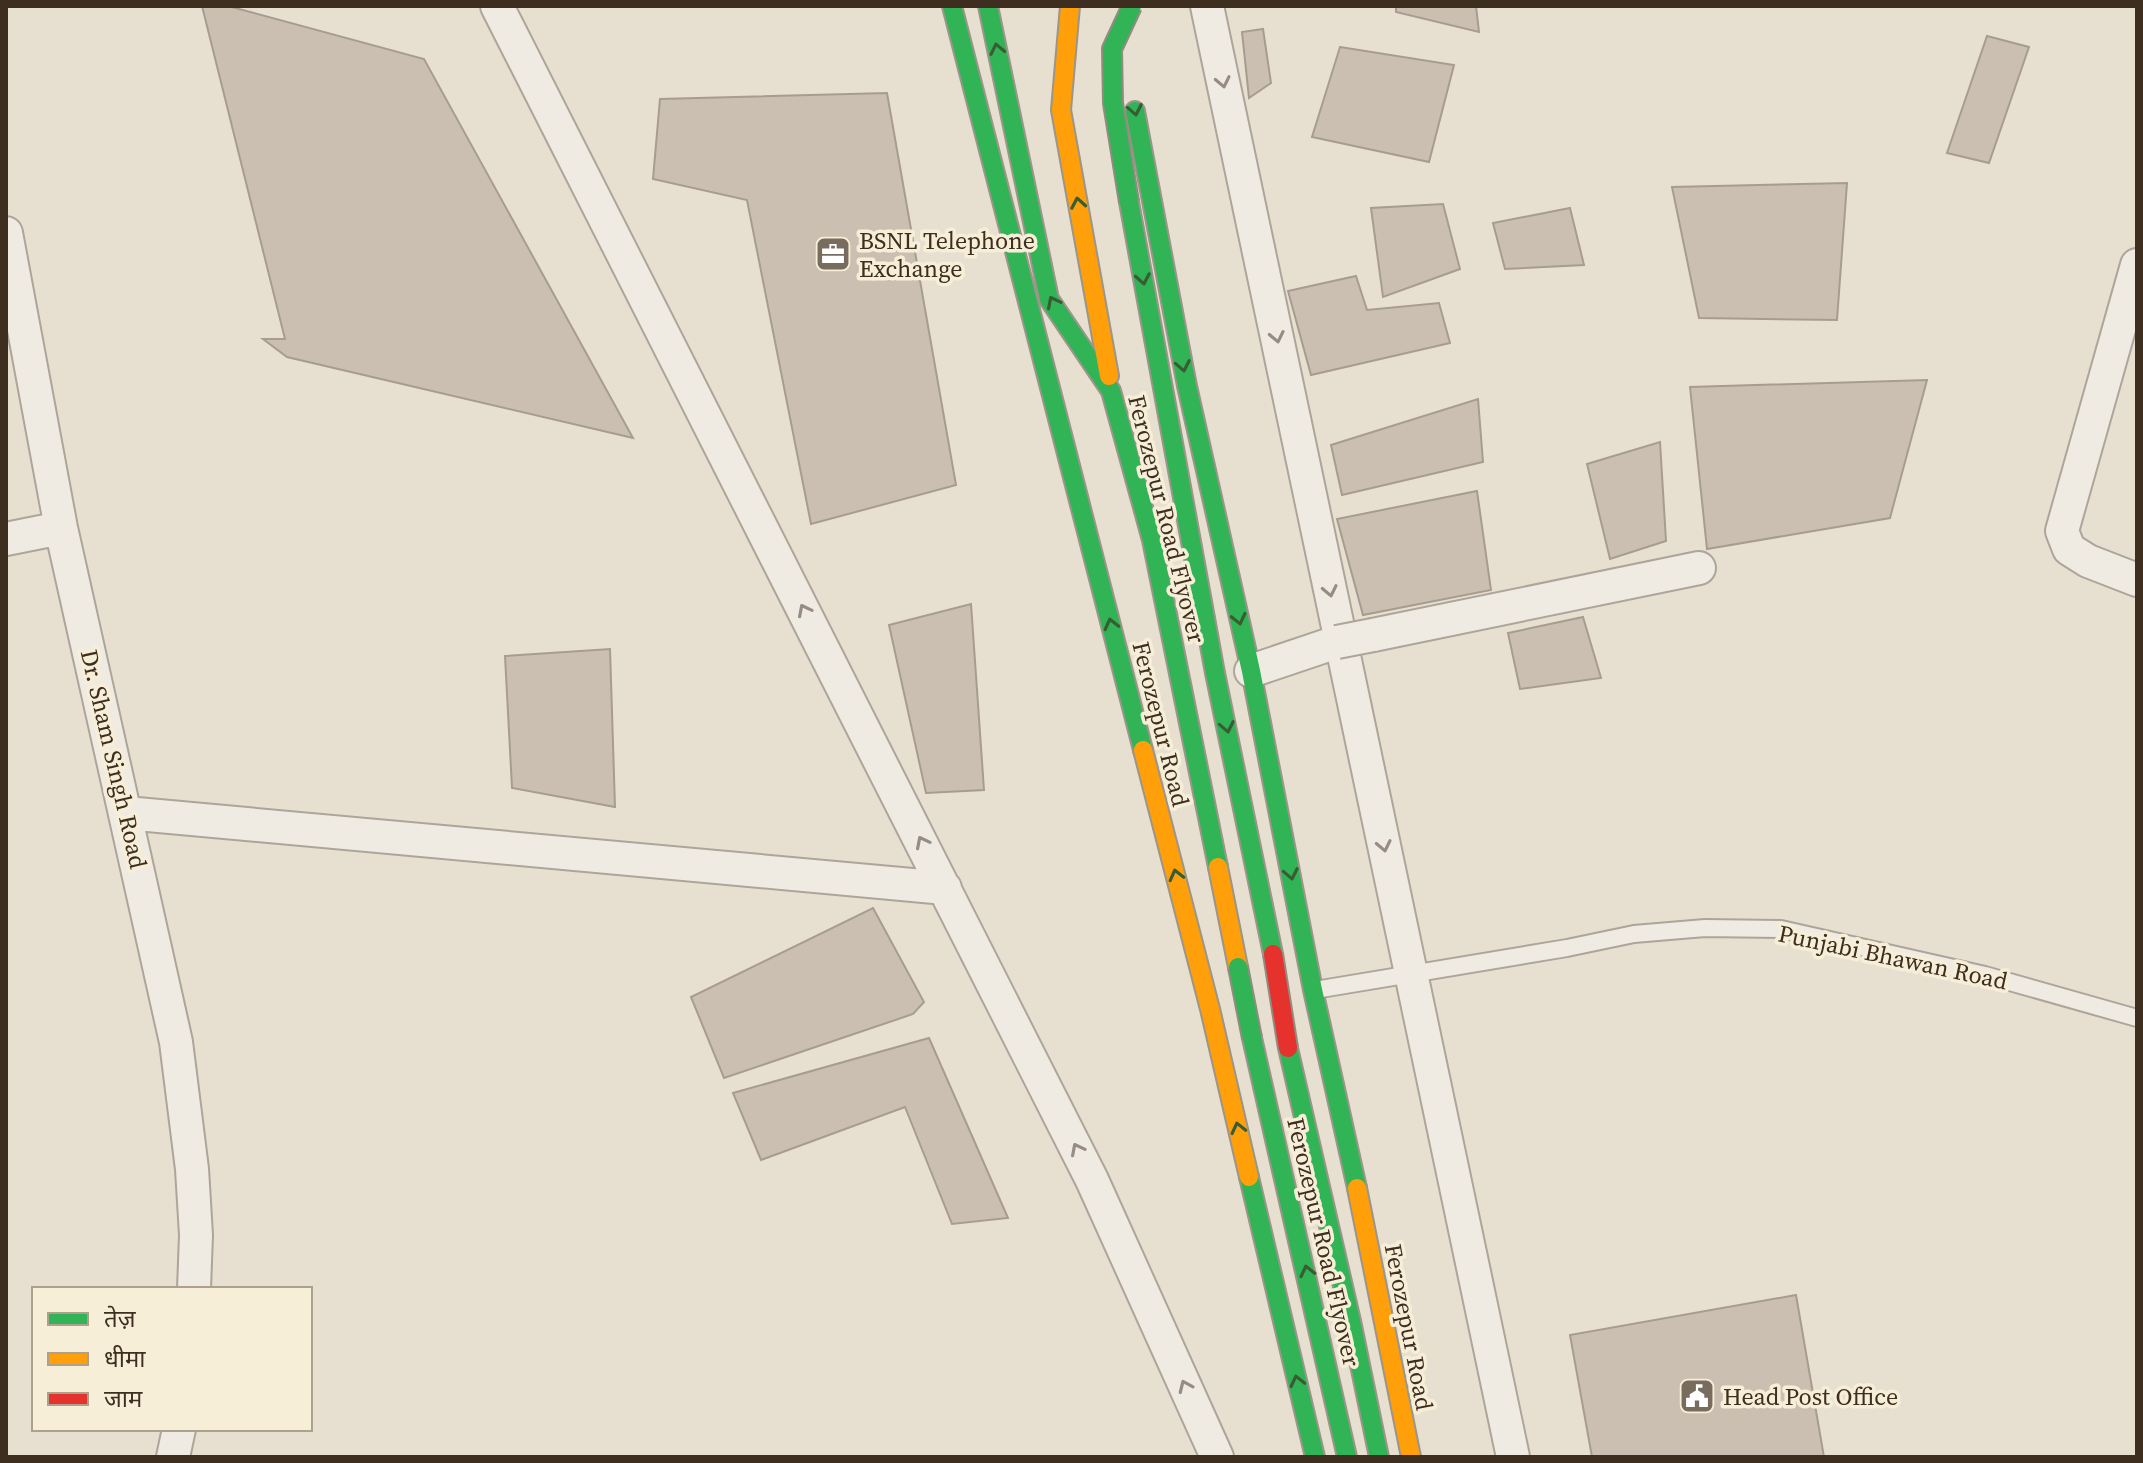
<svg xmlns="http://www.w3.org/2000/svg" width="2143" height="1463" viewBox="0 0 2143 1463" font-family="'Source Serif 4','Noto Sans Devanagari',serif">
<rect width="100%" height="100%" fill="#e7e0d1"/>
<path fill="#cbbfb2" stroke="#a89c90" stroke-width="2" d="M202,6h26l196,53 209,379 -346,-81 -24,-18h22z
M1396,6h80l3,26 -83,-20z
M1263,29l8,54 -22,15 -7,-66z
M1987,36l42,11 -40,116 -42,-10z
M1340,47l114,18 -25,97 -117,-25z
M887,93l69,392 -145,39 -64,-324 -94,-21 7,-80z
M1847,183l-10,137 -138,-2 -27,-131z
M1443,204l17,65 -77,28 -12,-89z
M1570,208l14,57 -79,4 -12,-46z
M1356,276l11,34 72,-7 11,40 -139,32 -23,-84z
M1927,380l-37,138 -183,31 -17,-162z
M1478,399l5,63 -141,33 -11,-50z
M1660,442l6,99 -56,18 -23,-95z
M1477,491l14,99 -128,25 -26,-96z
M971,604l13,186 -58,3 -37,-168z
M1583,617l18,61 -81,11 -12,-56z
M610,649l5,158 -103,-19 -7,-132z
M873,908l51,94 -11,12 -189,64 -33,-81z
M929,1038l79,180 -56,6 -47,-117 -144,53 -28,-67z
M1796,1295l28,162h-232l-22,-122z"/>
<g fill="none" stroke-linecap="round" stroke-linejoin="round">
<defs>
<path id="lane" d="M1315,990l252,-42 67,-14 71,-6 76,1 204,46 152,43"/>
<path id="street" d="M497,6l595,1174 125,277
M1207,6l306,1451
M6,233l55,295 115,514 16,127 4,66 -2,54
M2137,265l-75,266 7,18 19,12 49,19
M6,539l55,-11
M1373,635l326,-67
M1251,671l86,-29
M126,813l819,75
M173,1457l6,-28"/>
<path id="fast" d="M952,6l191,744
M988,6l61,293 62,92 41,149 66,327
M1135,111l52,275 64,285 62,319 44,198
M1129,202l86,471 58,281
M1252,1038l95,419
M1288,1048l63,273 28,136
M1249,1177l66,280"/>
<path id="slow" d="M1070,6l-9,104 48,266
M1143,750l67,259 39,168
M1218,867l20,100
M1357,1188l54,269"/>
</defs>
<use href="#lane" stroke="#ada599" stroke-width="20"/>
<use href="#street" stroke="#ada599" stroke-width="36"/>
<use href="#fast" stroke="#9c958a" stroke-width="22"/>
<use href="#slow" stroke="#9c958a" stroke-width="22"/>
<use href="#lane" stroke="#efebe3" stroke-width="16"/>
<use href="#street" stroke="#efebe3" stroke-width="32"/>
<use href="#fast" stroke="#30b455" stroke-width="18"/>
<use href="#slow" stroke="#ff9f0a" stroke-width="18"/>
<defs>
<path id="street-bridge" d="M1337,642l36,-7"/>
<path id="fast-bridge" d="M1129,202l-16,-99 -1,-54 20,-43
M1238,967l14,71"/>
<path id="jam-bridge" d="M1273,954l15,94"/>
</defs>
<use href="#street-bridge" stroke="#ada599" stroke-width="36" stroke-linecap="butt"/>
<use href="#fast-bridge" stroke="#928b80" stroke-width="22" stroke-linecap="butt"/>
<use href="#jam-bridge" stroke="#928b80" stroke-width="22" stroke-linecap="butt"/>
<use href="#street-bridge" stroke="#efebe3" stroke-width="32"/>
<use href="#fast-bridge" stroke="#30b455" stroke-width="18"/>
<use href="#jam-bridge" stroke="#e5322d" stroke-width="18"/>
</g>
<defs><path id="oneway-chevron" d="M-2-3.5L2.5 0L-2 3.5" fill="none" stroke-width="1.6" stroke-linecap="round" stroke-linejoin="round" transform="scale(2)"/></defs>
<g stroke="#385d33">
<use href="#oneway-chevron" transform="translate(997 49) rotate(-102)"/>
<use href="#oneway-chevron" transform="translate(1135 110) rotate(79)"/>
<use href="#oneway-chevron" transform="translate(1078 203) rotate(-100)"/>
<use href="#oneway-chevron" transform="translate(1143 279) rotate(80)"/>
<use href="#oneway-chevron" transform="translate(1053 302) rotate(-117)"/>
<use href="#oneway-chevron" transform="translate(1183 366) rotate(79)"/>
<use href="#oneway-chevron" transform="translate(1239 619) rotate(77)"/>
<use href="#oneway-chevron" transform="translate(1111 624) rotate(-104)"/>
<use href="#oneway-chevron" transform="translate(1227 727) rotate(79)"/>
<use href="#oneway-chevron" transform="translate(1291 874) rotate(79)"/>
<use href="#oneway-chevron" transform="translate(1176 875) rotate(-104)"/>
<use href="#oneway-chevron" transform="translate(1238 1128) rotate(-103)"/>
<use href="#oneway-chevron" transform="translate(1307 1271) rotate(-103)"/>
<use href="#oneway-chevron" transform="translate(1297 1381) rotate(-103)"/>
</g>
<g stroke="#968c82">
<use href="#oneway-chevron" transform="translate(1223 82) rotate(78)"/>
<use href="#oneway-chevron" transform="translate(1277 337) rotate(78)"/>
<use href="#oneway-chevron" transform="translate(1330 591) rotate(78)"/>
<use href="#oneway-chevron" transform="translate(804 610) rotate(-117)"/>
<use href="#oneway-chevron" transform="translate(922 842) rotate(-117)"/>
<use href="#oneway-chevron" transform="translate(1384 846) rotate(78)"/>
<use href="#oneway-chevron" transform="translate(1077 1149) rotate(-117)"/>
<use href="#oneway-chevron" transform="translate(1185 1386) rotate(-114)"/>
</g>
<defs>
<symbol id="office-square" viewBox="-11 -11 22 22"><rect x="-9" y="-9" width="18" height="18" rx="4" fill="#786c5e" stroke="#f7eed8"/><path d="M-6-3h4V-5.5h4V-3h4V5H-6ZM-1-4.5V-3h2v-1.5ZM-6 0V1H6V0Z" fill="#fff"/></symbol>
<symbol id="civic-square" viewBox="-11 -11 22 22"><rect x="-9" y="-9" width="18" height="18" rx="4" fill="#786c5e" stroke="#f7eed8"/><path d="M-.6-6.5H3V-4.5H.6V-3L4-1V1h2V6H-6V1h2V-1L-.6-3ZM-1.2 2.5V6h2.4V2.5Z" fill="#fff"/></symbol>
</defs>
<g fill-rule="evenodd">
<use href="#office-square" x="813" y="234" width="40" height="40"/>
<use href="#civic-square" x="1677" y="1376" width="40" height="40"/>
</g>
<g text-anchor="middle" dominant-baseline="central" stroke-width="7" stroke-linejoin="round" paint-order="stroke">
<g font-size="24" fill="#3d2e20" stroke="#f7eed8" text-anchor="start">
<text x="859" y="240">BSNL Telephone<tspan x="859" dy="28">Exchange</tspan></text>
<text x="1723" y="1396">Head Post Office</text>
</g>
<g font-size="24" fill="#3d2e20" stroke="#f7eed8">
<text transform="translate(1167 519) rotate(76)">Ferozepur Road Flyover</text>
<text transform="translate(1161 724) rotate(76)">Ferozepur Road</text>
<text transform="translate(114 759) rotate(77)">Dr. Sham Singh Road</text>
<text transform="translate(1893 957) rotate(12)">Punjabi Bhawan Road</text>
<text transform="translate(1324 1242) rotate(77)">Ferozepur Road Flyover</text>
<text transform="translate(1409 1327) rotate(79)">Ferozepur Road</text>
</g>
</g>
<rect width="2143" height="1463" fill="none" stroke="#3d2e20" stroke-width="16"/>
<rect x="32" y="1287" width="280" height="144" fill="#f7eed8" stroke="#ada18e" stroke-width="2"/>
<rect x="48" y="1313" width="40" height="12" fill="#30b455" stroke="#ada18e" stroke-width="2"/>
<text x="104" y="1327" font-size="24" fill="#3d2e20">तेज़</text>
<rect x="48" y="1353" width="40" height="12" fill="#ff9f0a" stroke="#ada18e" stroke-width="2"/>
<text x="104" y="1367" font-size="24" fill="#3d2e20">धीमा</text>
<rect x="48" y="1393" width="40" height="12" fill="#e5322d" stroke="#ada18e" stroke-width="2"/>
<text x="104" y="1407" font-size="24" fill="#3d2e20">जाम</text>
</svg>
